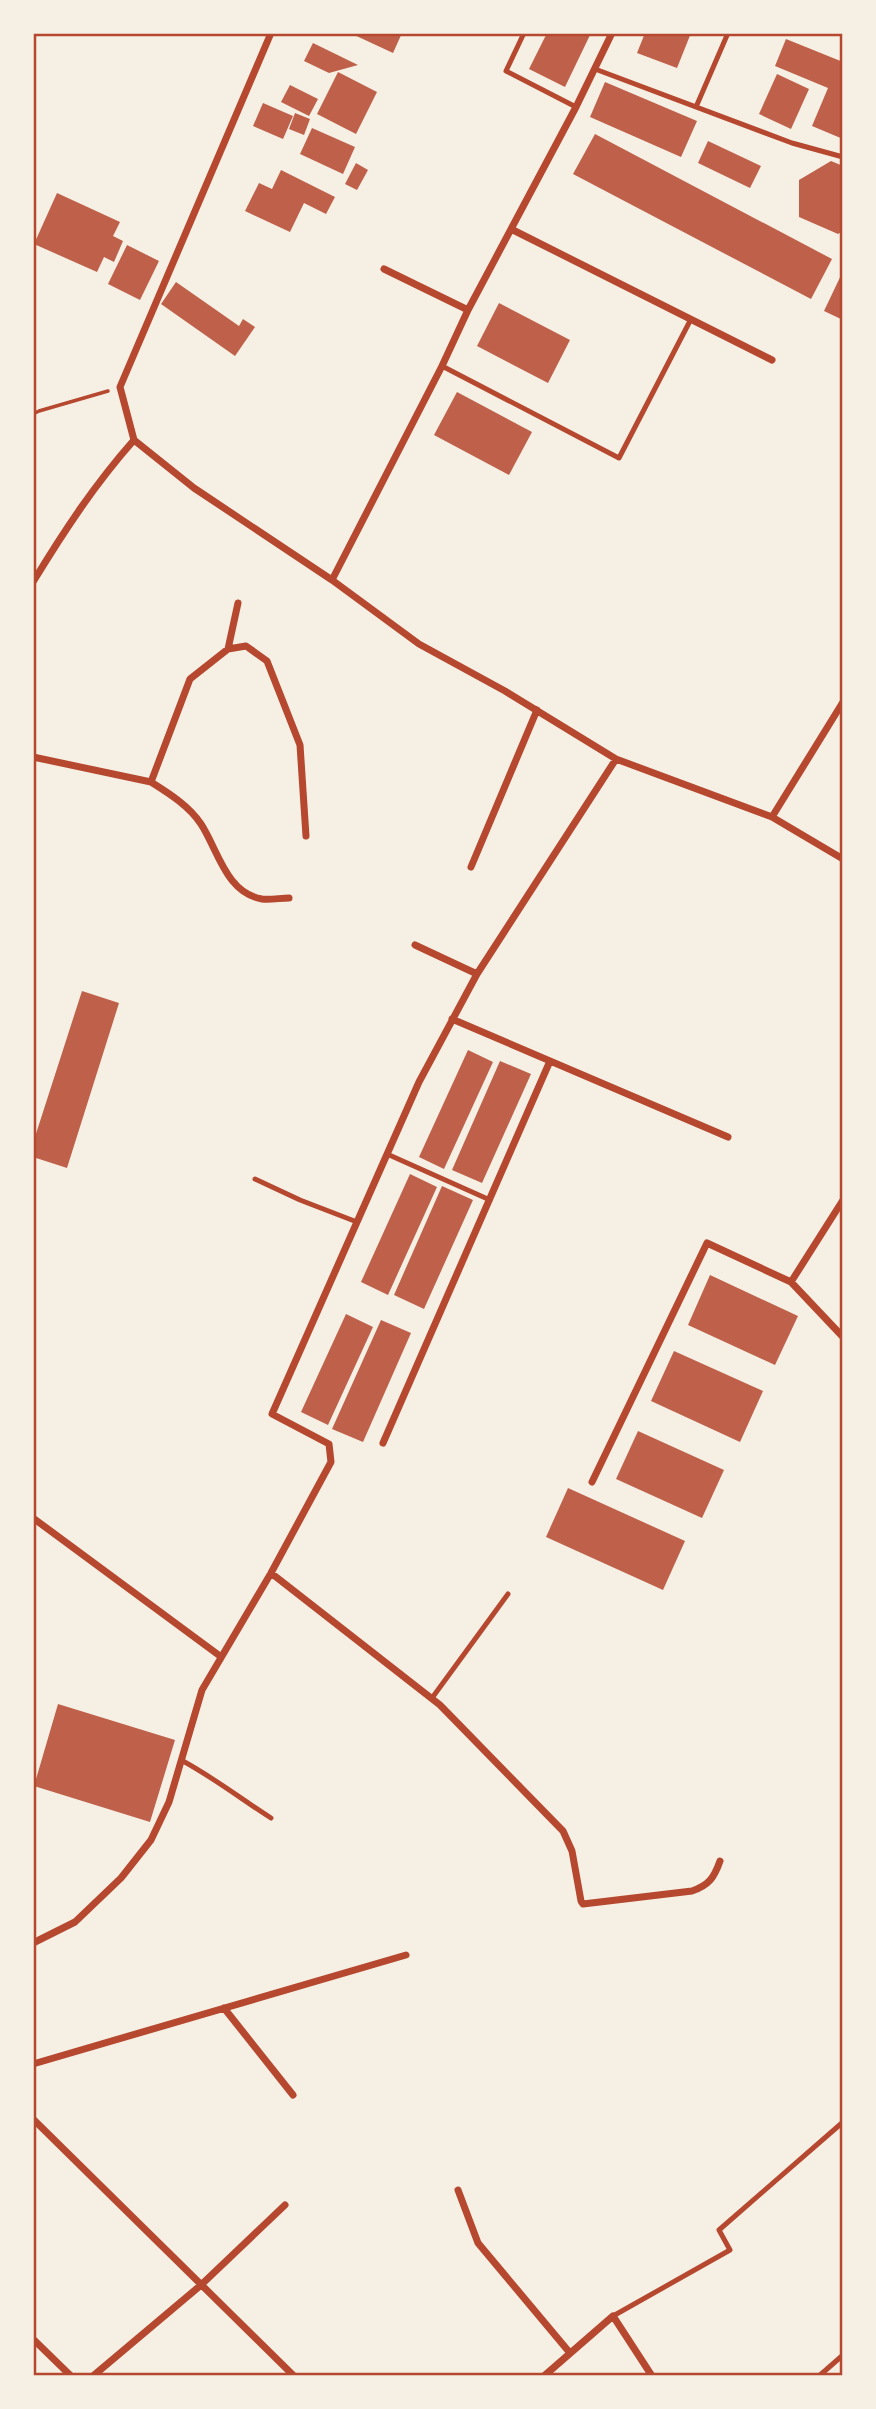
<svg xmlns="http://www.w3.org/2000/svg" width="876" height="2409" viewBox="0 0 876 2409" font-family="Rubik,sans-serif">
<rect width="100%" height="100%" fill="#f6efe4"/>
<path fill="#bf614a" d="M350,33h52l-9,20z
M547,33h44l-26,54 -36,-18z
M645,33h46l-14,35 -40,-15z
M786,39l57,23v77l-31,-13 16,-38 -53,-22z
M313,43l45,22 -29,8 -25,-12z
M338,72l39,20 -21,42 -39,-20z
M777,74l32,15 -18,40 -32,-15z
M605,82l92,39 -16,36 -91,-40z
M290,85l28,14 -9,17 -28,-14z
M263,103l30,13 -10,23 -30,-13z
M295,113l15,6 -6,16 -15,-6z
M312,128l43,19 -12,27 -43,-20z
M595,134l237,125 -21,40 -238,-125z
M708,141l53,25 -11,22 -52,-25z
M831,161l12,5v65l-5,3 -39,-17v-37z
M356,163l12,7 -11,20 -12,-6z
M281,170l54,27 -9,17 -22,-11 -14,29 -45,-21 14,-28 13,6z
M57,193l63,29 -7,14 10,5 -9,21 -10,-5 -7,15 -63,-28z
M127,245l32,16 -19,39 -32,-16z
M843,271v49l-19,-9z
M176,282l63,44 4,-7 12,8 -20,29 -74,-52z
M499,303l71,37 -22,43 -71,-37z
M457,392l75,40 -23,43 -75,-40z
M82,991l37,12 -52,165 -34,-11v-14z
M468,1050l25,12 -49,107 -25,-12z
M500,1061l31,13 -49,109 -30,-13z
M410,1174l27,13 -49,108 -27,-13z
M442,1186l31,14 -49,109 -30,-14z
M710,1275l88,41 -23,49 -87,-40z
M346,1314l27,13 -45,98 -27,-13z
M381,1320l30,13 -48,109 -31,-13z
M674,1351l89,40 -23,51 -89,-41z
M638,1431l86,39 -22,48 -86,-39z
M568,1488l117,53 -22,49 -117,-53z
M58,1704l117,36 -25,82 -116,-36z"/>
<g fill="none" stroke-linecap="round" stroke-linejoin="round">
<path stroke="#b5482f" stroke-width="3.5" d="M33,414l6,-3 69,-20"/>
<path stroke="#b5482f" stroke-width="5" d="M524,33l-18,38 70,36
M595,69l197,74 51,14
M696,107l32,-74
M442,366l177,92 72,-139
M387,1154l103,46
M255,1179l45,21 57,22
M432,1698l76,-104
M181,1760c32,17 60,39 90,58
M613,2316l117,-66 -11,-20 124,-108
M819,2376l24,-21"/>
<path stroke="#b5482f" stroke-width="7" d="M33,34l1,-1
M511,229l261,131
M384,269l84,41
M134,440l60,48 138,92 87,64 86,47 111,68 156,58 71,42
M134,440l-14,-53 151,-354
M332,580l110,-214 26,-56 108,-203 36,-74
M33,582c31,-51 62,-98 101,-142
M228,649l10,-46
M33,757l118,25 39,-103 38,-30 18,-3 21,15 33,84 6,91
M151,782c19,12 38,24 50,42 17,26 25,69 61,75 8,1 19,-1 27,-1
M772,817l71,-115
M471,867l66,-157
M415,945l62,29
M452,1019l276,118
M791,1282l52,55
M383,1443l167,-382
M592,1482l115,-239 84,39 52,-82
M33,1518l187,138
M271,1573l169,132 123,126 9,20 9,50 2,3 109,-13c17,-6 22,-13 28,-30
M33,1943l42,-21 46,-44 30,-38 18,-38 33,-112 69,-117 60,-111 -2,-18 -57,-30 147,-332 58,-108 139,-215
M224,2008l69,87
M33,2064l373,-109
M33,2119l261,257
M458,2190l20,53 92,110
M33,2339l38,37
M93,2376l108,-91 84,-80
M544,2376l69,-60 39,60"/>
</g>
<rect width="876" height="2409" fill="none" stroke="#f6efe4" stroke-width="70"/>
<rect x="35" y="35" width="806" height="2339" fill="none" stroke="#b5482f" stroke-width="2.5"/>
</svg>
